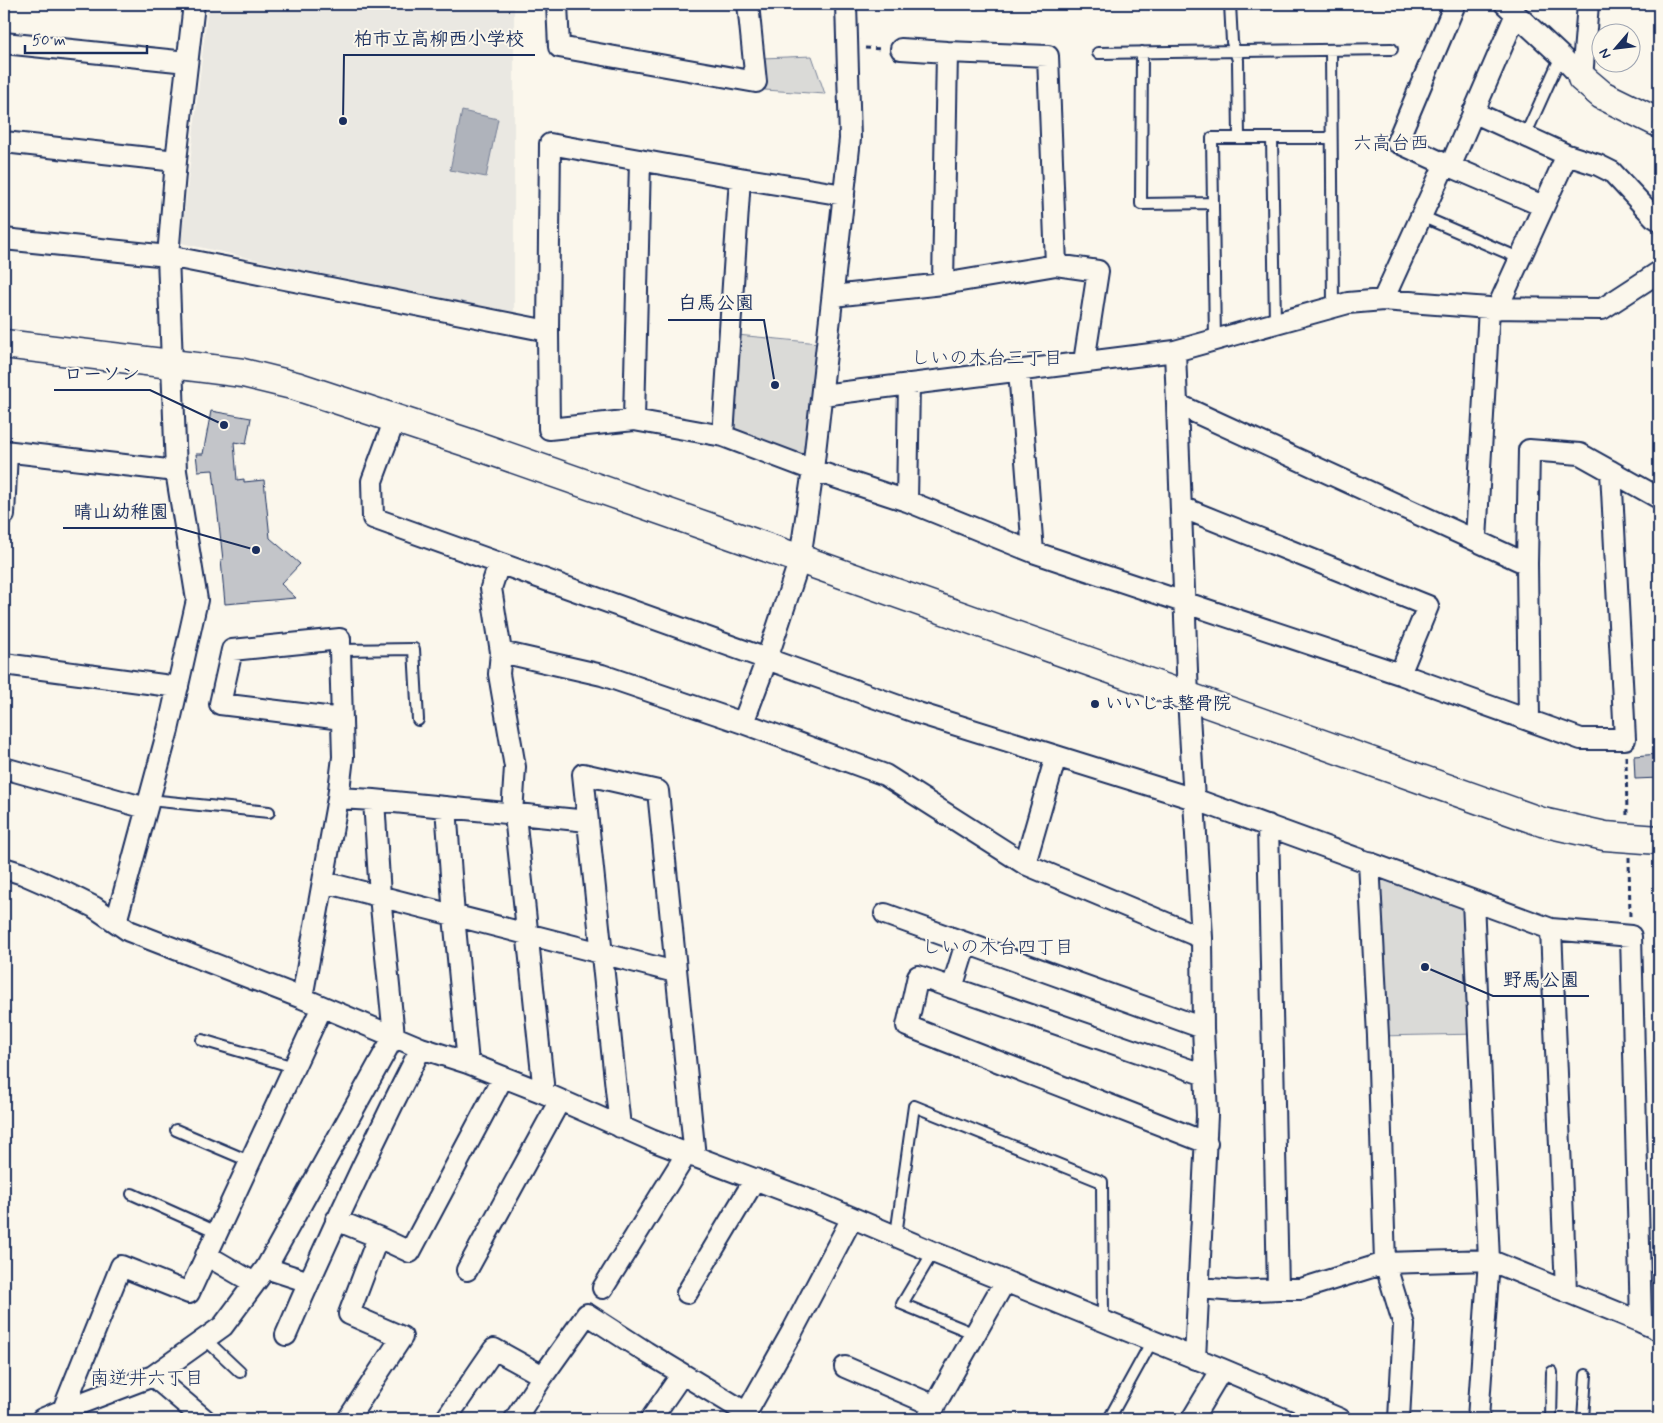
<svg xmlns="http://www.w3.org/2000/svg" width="1663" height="1423" viewBox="0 0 1663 1423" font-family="Mynerve,'Klee One',sans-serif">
<rect width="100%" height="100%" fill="#fbf7ec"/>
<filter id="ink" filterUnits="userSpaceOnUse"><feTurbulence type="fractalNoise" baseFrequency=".02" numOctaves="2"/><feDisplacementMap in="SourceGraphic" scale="10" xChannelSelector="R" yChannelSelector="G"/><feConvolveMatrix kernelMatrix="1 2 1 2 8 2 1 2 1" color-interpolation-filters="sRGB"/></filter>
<g filter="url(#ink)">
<path fill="#eae8e2" d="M208,4h306v313l-333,-74z"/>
<path fill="#dadad7" stroke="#7a849a" d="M812,56l13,38 -60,-4 -3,-32z
M737,335l82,8 -11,110 -6,3 -65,-21 -5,-8z
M1369,862l104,39 6,133 -101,2z"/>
<path fill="#afb3bb" stroke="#747e96" d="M462,111l36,8 -12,58 -36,-7z"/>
<path fill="#c3c5c9" stroke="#1b2f5e" d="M211,411l40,7 -5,26 -12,-2 3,38 7,-1v3l20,-2 6,58 30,26 -19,20 15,14 -71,6 -4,-44h2l-10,-90 -15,1 -2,-17h7z
M1659,754v24l-24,1 -1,-23z"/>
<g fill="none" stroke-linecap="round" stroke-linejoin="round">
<defs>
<path id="lane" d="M1230,4l2,38 6,18 1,78
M1331,50l2,257
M1142,52l-1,152 72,-1
M1098,53l294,-4
M1525,136l36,-80
M1272,138l3,185
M1421,216l98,42
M1215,340l-3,-202h119
M340,650l74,-1 4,71
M149,800l120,12
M202,1040l92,27
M176,1130l73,31
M132,1194l85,38
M896,1235l18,-129 188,76 1,139
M933,1252l-31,52 73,30
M205,1339l35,33
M1109,1419l43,-78
M1551,1419l1,-47
M1583,1419l3,-44"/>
<path id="street" d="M557,4l2,43 197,35 -8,-78
M846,4l4,135 -37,331 -13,89 -33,100 151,54 276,86 357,130 80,7 10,386 -152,-62 -11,159
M1455,4l-58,138 48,22 98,42
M1505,4l56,52 21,22
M4,43l183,19
M901,49l46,3
M1582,78l6,-74
M1473,112l94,43 31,10 14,7 42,45 5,3
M4,142l172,19
M1450,167l66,-153
M844,195l-104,-17 -190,-34 -2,187 1,98 85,-9 89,16 90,34 94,31 126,51 367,122
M4,239l164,17 380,75
M943,284l4,-232 101,4 8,209
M833,296l110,-12 113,-19 42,6 -14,91
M1383,300l62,-136
M1497,309l70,-154
M1175,351l13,346 14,241 1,90 4,87 -12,244
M1019,370l14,182
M822,395l353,-44 173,-48 35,-3 106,8 113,1 57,-37
M1177,404l350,160
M395,419l-23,62 1,37 394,141 -24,64
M634,420l6,-260
M723,436l17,-258
M4,451l172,20
M907,501l2,-117
M1181,507l247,99 -28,68 181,65h44l-14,-268
M4,515l3,-64
M1476,540l13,-232
M499,564l-8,24 10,64 -2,22 16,93 -3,47
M501,652l101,23 141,48 142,52 140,89 177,74
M4,664l174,23
M1529,720l-2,-156 2,-114 51,4 79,44
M4,768l142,40
M338,798l36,2 214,21
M446,807l8,109 14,147
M515,815l29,278
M1268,825l10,464h23l84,-26 104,-3 -16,-359
M1369,862l9,174 7,227 19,62 -5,94
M1025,864l31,-108
M4,868l19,6 39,17 32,16 35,24 173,67 119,50 47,15 76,30 107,47 169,64 113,48 289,117 118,50
M324,882l351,90
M885,914l318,114
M116,922l52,-192 29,-130 -21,-129 -8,-215 8,-95 18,-157
M1551,929l15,362
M952,988l14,-45
M302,998l36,-200 5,-41 -3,-107v-11l-108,11 -12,54 122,15
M1205,1075l-287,-99 -11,50 300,117
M620,1127l-37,-353 75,17 37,366
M336,1220l42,17 32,15 93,-175
M206,1255l48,28
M266,1268l43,14
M467,1270l93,-170
M603,1288l84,-135
M1199,1288l37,3 42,-2
M687,1293l68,-114
M1641,1322l18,8
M286,1335c42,-98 87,-193 135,-287
M845,1367l90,39
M153,1376l51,43
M63,1410l58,-144 68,27 133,-286
M42,1419l21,-9 90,-34 70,-50 43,-58 128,-232 -14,-140 -6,-96
M348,1419l54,-82 -53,-23 29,-77
M446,1419l48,-70 49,27 44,-62 59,38 101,61
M515,1419l28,-43
M651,1419l31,-45
M743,1419l50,-89 59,-112
M927,1419l78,-138
M1192,1419l30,-50"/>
<path id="secondary" d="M1582,78l20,17 57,28
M4,344l192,23 47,6 53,13 170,56 334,117 742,263 63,14 54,4"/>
</defs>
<use href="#lane" stroke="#1b2f5e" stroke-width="14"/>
<use href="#street" stroke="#1b2f5e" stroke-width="24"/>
<use href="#secondary" stroke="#1b2f5e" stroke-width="31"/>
<path stroke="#1b2f5e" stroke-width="3" stroke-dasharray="5 4" stroke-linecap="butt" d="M865,48l18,1
M1626,756l1,61
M1629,857l1,61"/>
<use href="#lane" stroke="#fbf7ec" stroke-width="10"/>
<use href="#street" stroke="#fbf7ec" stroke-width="20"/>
<use href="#secondary" stroke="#fbf7ec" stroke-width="28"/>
</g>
</g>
<circle fill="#1b2f5e" stroke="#fbf7ec" stroke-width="2" cx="1095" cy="704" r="5"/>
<g text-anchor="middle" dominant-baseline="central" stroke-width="4" stroke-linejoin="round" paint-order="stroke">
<g font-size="18" font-weight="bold" fill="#1b2f5e" stroke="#fbf7ec" text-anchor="start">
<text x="1105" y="704">いいじま整骨院</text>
</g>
<g font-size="19" fill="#1b2f5e" stroke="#fbf7ec">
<text x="1391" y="143">六高台西</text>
<text x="987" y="358">しいの木台三丁目</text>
<text x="998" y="947">しいの木台四丁目</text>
<text x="147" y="1378">南逆井六丁目</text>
</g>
</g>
<path fill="none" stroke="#1b2f5e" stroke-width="2" d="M343 121L344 55H535M775 385L764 320H668M224 425L150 390H54M256 550L178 528H63M1425 967L1493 996H1589"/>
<g fill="#1b2f5e" stroke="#fbf7ec" stroke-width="2">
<circle cx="343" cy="121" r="5"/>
<circle cx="775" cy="385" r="5"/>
<circle cx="224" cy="425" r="5"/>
<circle cx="256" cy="550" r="5"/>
<circle cx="1425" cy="967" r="5"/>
</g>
<g font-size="19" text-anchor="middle" font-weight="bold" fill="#1b2f5e" stroke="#fbf7ec" stroke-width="4" stroke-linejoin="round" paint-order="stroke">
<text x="439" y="45">柏市立高柳西小学校</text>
<text x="716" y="309">白馬公園</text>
<text x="102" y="380">ローソン</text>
<text x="121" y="518">晴山幼稚園</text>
<text x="1541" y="986">野馬公園</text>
</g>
<rect width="1663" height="1423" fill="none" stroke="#fbf7ec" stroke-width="20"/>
<rect x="10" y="10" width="1643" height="1403" fill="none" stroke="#1b2f5e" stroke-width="2" filter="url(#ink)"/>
<g transform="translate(1616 48) rotate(242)"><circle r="24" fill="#fbf7ec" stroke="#a1a7b3"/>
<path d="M0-4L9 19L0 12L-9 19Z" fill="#1b2f5e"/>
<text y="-8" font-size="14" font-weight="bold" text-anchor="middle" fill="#1b2f5e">N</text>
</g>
<path d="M25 45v8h122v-8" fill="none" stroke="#1b2f5e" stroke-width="2.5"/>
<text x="32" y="45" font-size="15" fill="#1b2f5e" stroke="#fbf7ec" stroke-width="4" paint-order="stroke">50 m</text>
</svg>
